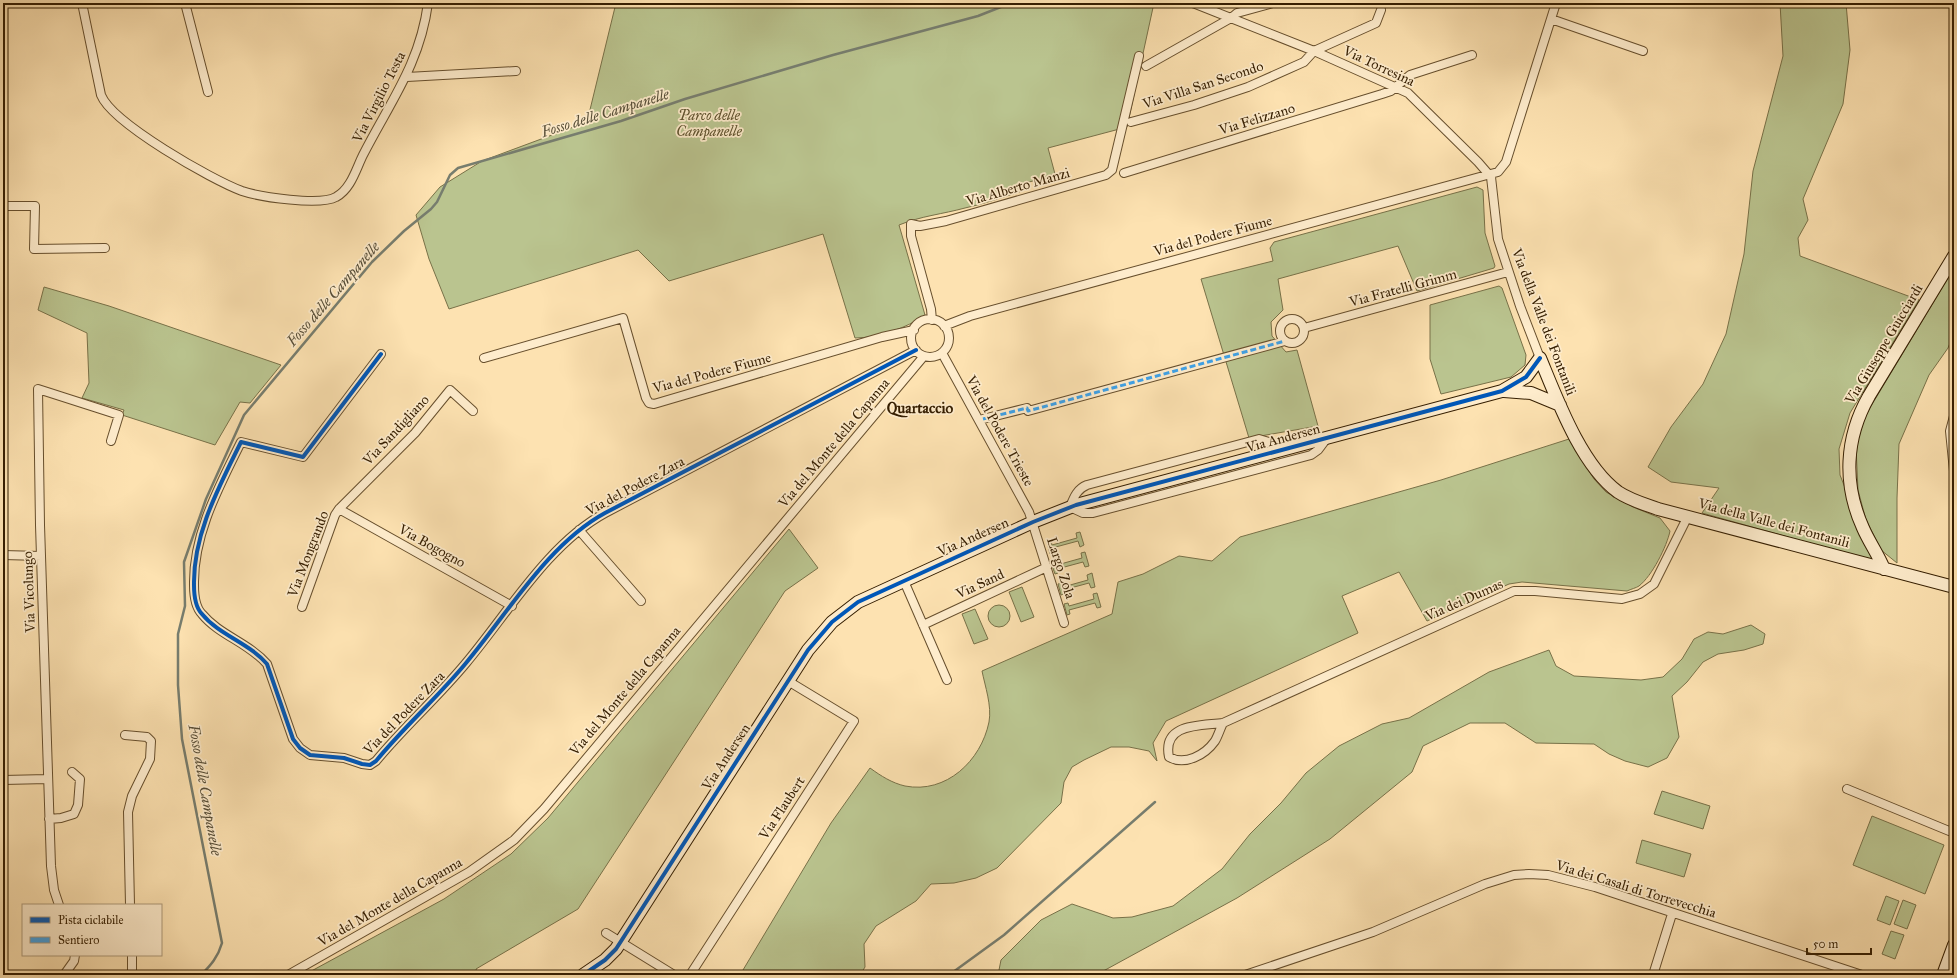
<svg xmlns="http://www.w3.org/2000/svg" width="1957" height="978" viewBox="0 0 1957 978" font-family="'IM FELL Great Primer',serif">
<rect width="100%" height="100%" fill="#fde2b1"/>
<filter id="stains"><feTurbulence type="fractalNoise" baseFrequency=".005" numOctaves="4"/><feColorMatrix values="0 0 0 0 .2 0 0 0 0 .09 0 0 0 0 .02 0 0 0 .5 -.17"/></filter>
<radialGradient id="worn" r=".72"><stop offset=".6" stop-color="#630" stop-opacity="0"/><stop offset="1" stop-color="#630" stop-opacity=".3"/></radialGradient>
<path fill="#bac48f" stroke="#787148" d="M616,3h538l-27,124 -79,21 7,26 -20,6 -1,-2 -1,3 -12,3 1,7c-19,6 -38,13 -57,17 -22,6 -44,8 -66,17l26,90c-18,13 -47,23 -70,23l-32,-104 -154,47 -31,-31 -189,59 -20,-50 -13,-44 24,-28 42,-26 105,-39z
M1780,3h66l4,47 -7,54 -40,95 5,21 -10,18 2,18 119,44 -69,113 -11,36 1,26 34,86 -172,-48 17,-25 -48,-6 -23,-15 23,-40 32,-43 23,-50 18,-80 9,-83 30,-115z
M3,83h3l1,31h-4z
M1477,187l6,3 2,43 10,33 -1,2 -77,23 -19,-45 -120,33 5,31 -12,12 1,14 14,16 11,-2 21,76 -69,12 -48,-159 72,-18 -3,-13 4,-6z
M1954,268v65l-6,15 -19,27 -30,69 -2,54v65l-16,-13 -15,-30 -8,-30 -2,-43 9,-31z
M1499,286l3,2 24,67 -1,10 -14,12 -70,17 -11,-35v-54z
M44,287l65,19 172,59 -31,38 -10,-1 -25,43 -93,-30 2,-5 -42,-12 7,-15 -2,-50 -49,-23z
M1569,439l25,40 12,13 27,15 27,11 10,13c-3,15 -18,45 -31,55 -3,2 -8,3 -12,5l-105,-9 -13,2 -82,37 -28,-49 -57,24 16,37 -192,88 -13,22 4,18 -8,-10 -20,-4h-18l-27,13 -12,7 -8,15 -3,21 -64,65 -21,10 -22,5 -23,1 -15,17 -40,25 -12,18 1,23 -5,8h-120l91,-152 39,-55c11,8 22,15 35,18 41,8 76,-25 84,-64 3,-16 -4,-36 -7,-51l130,-57 6,-32 25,-8 36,-18 33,5 28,-24 201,-57z
M789,529l29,39 -33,23 -207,318 -102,60 2,6h-174l140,-76 67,-45 37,-36z
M1080,532l4,13 -4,2 -2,-6 -26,7 1,5 -3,1 -3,-12 4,-1 1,4 25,-7 -1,-5z
M1085,552l4,14 -4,1 -2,-5 -26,7 1,4 -3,1 -4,-11 5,-2 1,4 25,-7 -1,-5z
M1092,573l3,14 -4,1 -2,-5 -26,7 1,4 -3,1 -3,-11 4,-1 1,4 25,-7 -1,-5z
M1022,587l12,30 -13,5 -12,-30z
M1097,593l4,14 -4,1 -2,-5 -26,7 1,4 -3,1 -3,-11 4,-1 1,3 25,-7 -1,-5z
M988 616a11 11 0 1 1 22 0a11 11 0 1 1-22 0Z
M975,609l13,30 -14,5 -12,-30z
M1751,625l14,9 -2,10 -19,6 -26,4 -15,8 -16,20 -15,14 7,41 -12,21 -19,9 -23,-6 -16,-7 -15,-10 -58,-1 -31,-20h-35l-47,23 -11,26 -82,67 -93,59 -141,77h-98l3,-15 40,-40 31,-16 41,14 19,-1 41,-11 49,-37 28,-35 31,-31 25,-30 33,-27 43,-22 27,-6 80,-46 60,-22 7,16 18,10 67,4 22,-3 19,-18 12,-20 14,-7 15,2z
M1662,791l48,15 -7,23 -49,-15z
M1872,816l72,29 -19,49 -72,-29z
M1642,840l49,14 -7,23 -48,-14z
M1886,896l13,5 -9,24 -13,-5z
M1903,900l13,5 -9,24 -13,-5z
M1891,931l13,4 -9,24 -13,-5z"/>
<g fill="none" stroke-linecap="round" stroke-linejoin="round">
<path stroke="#777d6e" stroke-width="2.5" d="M201,975c10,-10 17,-18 21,-32l-40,-204 -4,-54v-51l7,-28 -1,-44 22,-63 38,-84 128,-153 32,-31 27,-22 6,-7 13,-27 8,-7 163,-47 64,-22 148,-44 145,-39 33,-13
M949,975l55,-40 151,-133"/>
<defs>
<path id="street" d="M82,3l19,92c11,28 111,85 141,96 18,6 78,15 94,6 15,-8 20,-28 27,-42 27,-53 57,-91 65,-152
M185,3l23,89
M1193,3l121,48 94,42 70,69 13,15 7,62 22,67 20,52
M1551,19l92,32
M1146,66l85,-48 6,-5 36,-10
M407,77l109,-6
M1131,122l63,-17 54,-18 56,-25 10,-11 62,-28 5,-13
M1124,173l258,-79 9,-3 19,-16 62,-20
M3,206h32l-1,43 71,-1
M1280 331a12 12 0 1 1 24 0a12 12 0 1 1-24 0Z
M911 338a19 19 0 1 1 38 0a19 19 0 1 1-38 0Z
M932,320l-1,-11 -20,-73v-12l9,2 26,-5 160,-46 6,-5 27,-114
M944,326l26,-10 528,-144 8,-10 50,-159
M1304,328l204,-56
M942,353l87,159 35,111
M381,354l-78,103 -62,-15c-22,45 -48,92 -47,143 0,10 1,22 8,29 17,21 47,29 65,50l26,75 7,9 10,7 34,3 18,6 8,1 6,-4c28,-34 62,-64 90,-98 42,-50 82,-119 139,-150l311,-163
M484,358l139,-40 23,80 3,5 5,1 228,-67 32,-7
M1954,416l-4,15 4,40
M983,419l44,-11 1,3 257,-70
M1279,449l-10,-7 -10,-3 -172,46c-10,4 -13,12 -17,22l13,6h10l218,-58 7,-5 9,-12
M339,509l173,97
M579,530l62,71
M3,555l38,1
M904,581l43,99
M302,607l33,-92 4,-6 76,-76 35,-43 23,21
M923,625l124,-58
M1223,723c-3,6 -5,13 -8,18 -10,14 -30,25 -46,16 -7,-34 31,-31 54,-34l291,-132h21l87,8 18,-5 14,-10 34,-68
M125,735l22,2 4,4 -1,18 -18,37 -4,16 2,93
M3,780l45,-1
M1847,789l107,44
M49,819l12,-1 13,-4 4,-9 2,-26 -8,-7
M59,905l-5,-15 -3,-24 -11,-341 -2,-136 81,26 -8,26
M606,933l68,42
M132,955v20
M64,975l10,-14 1,-6
M288,975l181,-103 45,-32 30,-31 380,-453
M690,975l164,-254 -66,-40
M1245,975l128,-43 112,-48 29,-9 15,-1 19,1 47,12 267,88
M1653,975l19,-61"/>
<path id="secondary" d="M1540,358c17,41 41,107 78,134 12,8 26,12 40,17l296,78
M1504,391l27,2 29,12
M1884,569c-6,-15 -15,-27 -21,-41 -20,-44 -18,-90 6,-132l85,-140
M583,975l22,-15 11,-11 192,-299 24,-28 26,-20 175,-80 43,-17 426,-114 24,-14 14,-19
M1943,975l11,-30"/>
</defs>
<use href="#street" stroke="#674f2d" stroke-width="10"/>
<use href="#secondary" stroke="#351e01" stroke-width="14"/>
<use href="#street" stroke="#feeccc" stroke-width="8"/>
<use href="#secondary" stroke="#feeccc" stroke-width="12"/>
<path stroke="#3ea2e9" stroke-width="3" stroke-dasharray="6 3" stroke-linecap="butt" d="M983,419l44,-11 1,3 257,-70"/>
<defs>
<path id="cycleway" d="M381,354l-78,103 -62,-15c-22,45 -48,92 -47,143 0,10 1,22 8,29 17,21 47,29 65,50l26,75 7,9 10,7 34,3 18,6 8,1 6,-4c28,-34 62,-64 90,-98 42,-50 82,-119 139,-150l311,-163
M583,975l22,-15 11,-11 192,-299 24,-28 26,-20 175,-80 43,-17 426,-114 24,-14 14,-19"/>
</defs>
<use href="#cycleway" stroke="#feeccc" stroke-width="6"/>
<use href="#cycleway" stroke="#0057b8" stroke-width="4"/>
</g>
<g text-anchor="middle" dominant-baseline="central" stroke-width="3.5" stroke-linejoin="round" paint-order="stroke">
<g font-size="14" fill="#351e01" stroke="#feeccc">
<text transform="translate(1379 66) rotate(25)">Via Torresina</text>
<text transform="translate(1203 85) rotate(-18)">Via Villa San Secondo</text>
<text transform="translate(379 97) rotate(-63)">Via Virgilio Testa</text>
<text transform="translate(1257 119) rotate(-17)">Via Felizzano</text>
<text transform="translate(1018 187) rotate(-16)">Via Alberto Manzi</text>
<text transform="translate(1213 236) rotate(-15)">Via del Podere Fiume</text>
<text transform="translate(1403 288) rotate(-15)">Via Fratelli Grimm</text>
<text transform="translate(1544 322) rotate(69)">Via della Valle dei Fontanili</text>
<text transform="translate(1884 344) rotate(-59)">Via Giuseppe Guicciardi</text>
<text transform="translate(712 373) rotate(-15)">Via del Podere Fiume</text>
<text transform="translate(396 430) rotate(-47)">Via Sandigliano</text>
<text transform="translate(1000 431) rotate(61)">Via del Podere Trieste</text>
<text transform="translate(1283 438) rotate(-15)">Via Andersen</text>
<text transform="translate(834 443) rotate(-50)">Via del Monte della Capanna</text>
<text transform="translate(635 486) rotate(-28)">Via del Podere Zara</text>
<text transform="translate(1774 523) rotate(15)">Via della Valle dei Fontanili</text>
<text transform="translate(973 537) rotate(-24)">Via Andersen</text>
<text transform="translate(432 546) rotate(29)">Via Bogogno</text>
<text transform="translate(308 554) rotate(-69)">Via Mongrando</text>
<text transform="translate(1061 568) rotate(72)">Largo Zola</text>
<text transform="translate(980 584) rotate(-25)">Via Sand</text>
<text transform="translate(29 592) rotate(-92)">Via Vicolungo</text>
<text transform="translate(1464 600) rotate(-24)">Via dei Dumas</text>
<text transform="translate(625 691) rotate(-50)">Via del Monte della Capanna</text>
<text transform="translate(404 713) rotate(-46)">Via del Podere Zara</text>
<text transform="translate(726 757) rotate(-57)">Via Andersen</text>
<text transform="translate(782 808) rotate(-57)">Via Flaubert</text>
<text transform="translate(1636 889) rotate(17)">Via dei Casali di Torrevecchia</text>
<text transform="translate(390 902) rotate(-30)">Via del Monte della Capanna</text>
</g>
<g font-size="14" font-style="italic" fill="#5d502c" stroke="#feeccc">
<text x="709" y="115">Parco delle<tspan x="709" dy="16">Campanelle</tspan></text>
</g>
<g font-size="15" font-style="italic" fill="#564d37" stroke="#feeccc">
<text transform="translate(605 113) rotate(-17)">Fosso delle Campanelle</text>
<text transform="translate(333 294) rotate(-49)">Fosso delle Campanelle</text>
<text transform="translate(205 790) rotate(80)">Fosso delle Campanelle</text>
</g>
<g font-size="15" font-weight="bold" fill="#351e01" stroke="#feeccc">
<text x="920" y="408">Quartaccio</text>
</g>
</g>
<rect width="1957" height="978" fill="none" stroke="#fde2b1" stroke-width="16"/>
<rect x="4" y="4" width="1949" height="970" fill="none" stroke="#351e01" stroke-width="2"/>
<rect x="8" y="8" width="1941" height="962" fill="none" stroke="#351e01"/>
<rect x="22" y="904" width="140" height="52" fill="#feeccc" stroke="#ae9a7b"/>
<rect x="30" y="917" width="20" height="6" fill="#0057b8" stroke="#ae9a7b"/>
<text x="58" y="924" font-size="12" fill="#351e01">Pista ciclabile</text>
<rect x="30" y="937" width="20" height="6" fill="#3ea2e9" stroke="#ae9a7b"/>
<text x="58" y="944" font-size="12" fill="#351e01">Sentiero</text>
<path d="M1807 948v6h64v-6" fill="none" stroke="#351e01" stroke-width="2"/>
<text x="1813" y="948" font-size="12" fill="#351e01" stroke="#feeccc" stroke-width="3" paint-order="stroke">50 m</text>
<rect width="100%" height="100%" filter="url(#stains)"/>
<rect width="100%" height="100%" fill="url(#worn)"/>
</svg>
